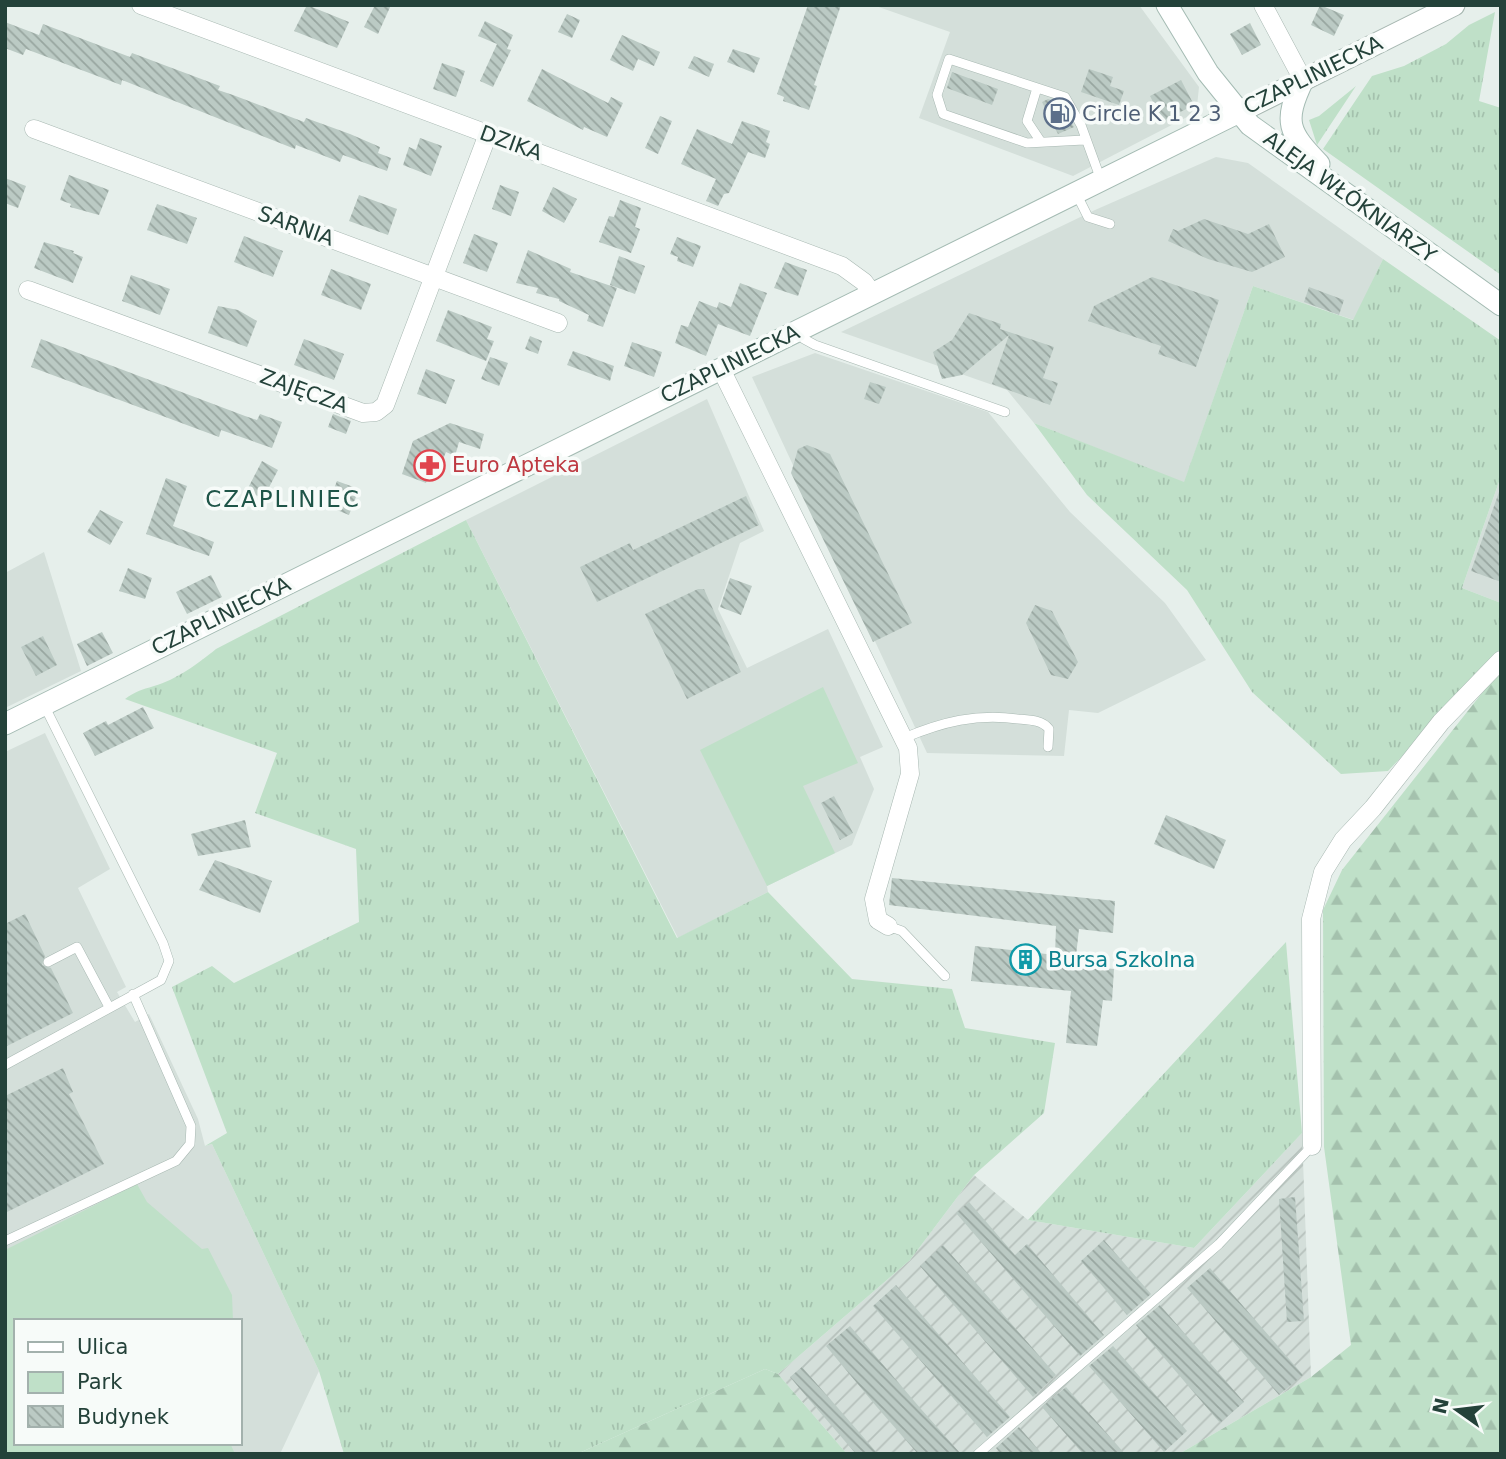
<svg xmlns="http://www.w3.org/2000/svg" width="1506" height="1459" viewBox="0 0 1506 1459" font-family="'DejaVu Sans',sans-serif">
<defs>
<pattern id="industrial-furrows" width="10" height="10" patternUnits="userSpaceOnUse" patternTransform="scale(1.75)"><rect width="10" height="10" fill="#d4dfda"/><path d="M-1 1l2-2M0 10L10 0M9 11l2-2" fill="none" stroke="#b6c1bc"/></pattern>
<pattern id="grass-tufts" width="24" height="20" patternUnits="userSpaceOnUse" patternTransform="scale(1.75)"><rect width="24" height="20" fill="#bfe0c8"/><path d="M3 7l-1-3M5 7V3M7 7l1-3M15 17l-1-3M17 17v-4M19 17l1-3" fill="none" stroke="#a4c1ad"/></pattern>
<pattern id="forest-firs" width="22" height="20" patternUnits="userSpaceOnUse" patternTransform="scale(1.75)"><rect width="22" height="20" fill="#bfe0c8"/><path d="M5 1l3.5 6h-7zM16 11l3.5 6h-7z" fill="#a4c1ad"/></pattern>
<pattern id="building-back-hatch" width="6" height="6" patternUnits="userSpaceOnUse" patternTransform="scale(1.75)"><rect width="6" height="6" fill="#bbcac4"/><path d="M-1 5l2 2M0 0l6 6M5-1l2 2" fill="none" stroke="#98a6a0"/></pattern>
</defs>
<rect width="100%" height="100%" fill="#e6efeb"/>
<path fill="#d4dfda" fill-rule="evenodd" d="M873,5h266l60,82 -2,19 -6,9 -118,61 -154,-58 31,-86z
M1216,157l32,6 135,96 -29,61 -101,-34 -69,197 -150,-60 -27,-33 -166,-58 254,-122z
M815,353l173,59 82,100 95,91 41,57 -108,53 -29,-3 -5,46 -137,-3 -175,-376z
M707,399l57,132 -24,12 -22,66 29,59 81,-39 55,118 -23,10 14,32 -22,56 -85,41 1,6 -90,46 -212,-418z
M1501,476v127l-39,-15z
M44,552l37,119 -76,37v-135z
M45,733l65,136 -32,19 48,99 -9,5 18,30 14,-8 49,105 7,27 7,-2 107,227 -39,83h-275v-702zM16,1321h224v122h-224z"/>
<path fill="url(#industrial-furrows)" d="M1302,1133l9,244 -132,77h-332l-69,-80 132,-114 64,-85 54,45 166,28z"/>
<path fill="url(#grass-tufts)" d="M1495,12l-16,89 22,7v167l-178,-126 49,-73 32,-10 42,-22 23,-19z
M1356,86l-39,59 -8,-25 10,-4z
M1383,259l118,82v135l-39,112 39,15v50l-113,118 -47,3 -89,-82 -65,-102 -100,-95 -53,-72 150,59 69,-196 100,34z
M466,520l211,418 91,-46 84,87 100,10 13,39 90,15 -11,70 -70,62 -64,85 -132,114 -13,-5 -188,85h-233l-25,-83 -107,-227 -7,2 22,-13 -55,-146 40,-21 22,17 125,-61 -3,-73 -101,-36 22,-60 -152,-54c11,-8 16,-9 29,-13 22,-6 45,-23 62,-37z
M1286,942l16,191 -108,115 -166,-28z"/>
<path fill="url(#forest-firs)" d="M1501,669v785h-322l132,-77 40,-32 -27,-198 -1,-237 19,-40z
M765,1369l13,5 69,80h-270z"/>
<path fill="#bfe0c8" d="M823,687l35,76 -55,23 32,67 -68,33 -67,-136z
M137,1184l10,18 55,47 6,-1 24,47 1,26h-217v122h214l5,11h-230v-204z"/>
<path fill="url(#building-back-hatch)" d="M307,5l42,17 -12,26 -43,-17z
M375,5h16l-13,29 -14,-7z
M808,5h33l-27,80 3,1 -8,24 -26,-9 1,-4 -7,-3z
M1320,5l24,10 -10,21 -23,-11z
M567,14l13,6 -8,18 -14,-6z
M485,21l28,14 -6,14 4,1 -18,37 -13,-6 17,-37 -19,-8z
M5,22l34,13 4,-11 87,33 2,-4 88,33 -2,4 15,5 71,27 2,-4 44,16 30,13 -2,6 13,5 -4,13 -44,-16 -3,7 -44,-17 -1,4 -173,-69 -1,5 -95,-36 -3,6 -18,-7z
M1250,23l11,22 -19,10 -12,-21z
M622,35l38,17 -6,14 -16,-7 -5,12 -23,-11z
M733,49l27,9 -6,15 -27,-11z
M694,56l20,8 -5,13 -21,-9z
M442,63l23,8 -9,26 -23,-8z
M542,69l66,34 3,-6 12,6 -16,34 -23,-10 -1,3 -56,-29z
M1089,69l24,8 -3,9 14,5 -5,14 -38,-13z
M952,72l46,17 -6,16 -45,-17z
M1181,80l13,25 -31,16 -13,-25z
M1048,99l12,4 14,24 -16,7 -16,-32z
M660,116l12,5 -14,33 -13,-6z
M742,121l28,10 -4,11 4,2 -5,14 -17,-6 -19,41 -5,1 -6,12 -12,-5 10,-22 -35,-15 16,-35 35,15z
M420,138l22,8 -11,30 -28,-11 6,-18 7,3z
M69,175l40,15 -10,25 -29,-8 1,-3 -11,-4z
M5,178l21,8 -8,22 -13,-5z
M500,185l19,7 -8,24 -19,-7z
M553,187l24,12 -13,24 -22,-12z
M359,195l38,14 -9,26 -39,-14z
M620,200l21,8 -6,19 5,2 -9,24 -32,-11 10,-26 5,1z
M157,204l40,14 -10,26 -40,-14z
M1204,219l44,15 21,-10 16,33 -33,15 -44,-13 -40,-18 5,-12 5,2z
M474,234l24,9 -11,29 -24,-9z
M244,236l39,15 -10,26 -39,-15z
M677,237l24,9 -8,21 -16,-6 1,-4 -8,-3z
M44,242l30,9 -1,2 10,4 -10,26 -39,-15z
M528,250l43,19 -1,3 47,16 -14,39 -16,-6 2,-6 -30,-14v-2l-23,-6 2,-5 -22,-5z
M619,256l26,10 -10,28 -25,-9z
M785,262l22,8 -9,26 -24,-8z
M331,269l40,15 -10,26 -40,-15z
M131,275l39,14 -10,26 -38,-14z
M1152,277l67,23 -23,67 -38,-13 3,-8 -73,-25 6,-15z
M740,283l27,10 -17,43 -32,-12 -12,32 -31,-13 6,-18 7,2 11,-26 18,7 2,-6 12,5z
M1309,287l35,13 -5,15 -35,-13z
M218,306l20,4 19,11 -10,26 -39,-14z
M448,310l44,17 -5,12 7,2 -8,20 -50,-20z
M969,313l32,11 -1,5 54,18 -11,31 15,5 -8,22 -58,-21 17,-49 -47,40 -20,4 -9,-27 19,-12z
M530,336l12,5 -4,13 -13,-5z
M41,339l204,77 12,4 3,-6 22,8 -10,26 -51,-18 -2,7 -188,-70z
M304,339l40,15 -10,26 -40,-15z
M632,342l30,10 -8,25 -30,-11z
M573,351l41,15 -4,15 -43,-16z
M490,357l18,6 -9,23 -18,-7z
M426,369l29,11 -9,24 -29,-10z
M870,382l16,5 -7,17 -15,-5z
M333,414l18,7 -5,13 -18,-7z
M450,423l34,11 -4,15 -21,-7 -4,14 -9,-4 -8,19 -10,5 -2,7 -24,-9 11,-33z
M807,445l23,9 82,169 -39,19 -82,-169 7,-24z
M262,461l16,9 -15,29 -16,-9z
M166,478l21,8 -14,40 41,16 -5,14 -63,-22z
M337,481l22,8 -10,26 -22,-9z
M1499,492l2,1v89l-30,-11z
M746,496l13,29 -162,77 -17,-35 50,-24 3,7z
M100,510l23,12 -13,23 -23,-13z
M128,568l24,10 -7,21 -26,-8z
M211,575l11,22 -35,17 -11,-22z
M730,578l22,8 -11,29 -21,-8z
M698,589h6l37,83 -54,27 -42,-85z
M1035,605l17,6 26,51 -10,17 -17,-4 -25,-52z
M102,632l11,21 -26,13 -10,-22z
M43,636l14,29 -21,11 -15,-29z
M143,707l11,21 -59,28 -12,-23 23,-12 2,4z
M834,796l19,37 -13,7 -19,-37z
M1166,815l60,25 -12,29 -60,-25z
M245,820l6,27 -53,9 -7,-22z
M215,860l57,21 -12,32 -61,-23z
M892,878l223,23 -2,32 -34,-4 -4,36 39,4 -2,32 -9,-1 -6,46 -31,-3 5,-52 -100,-10 4,-35 80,9 1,-29 -167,-21z
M25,914l20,42 -3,9 9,3 22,45 -68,34v-123z
M63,1068l10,24 -4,2 35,70 -99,49v-117z
M1295,1197l9,124 -17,1 -8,-123z
M969,1202l46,53 12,-11 77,91 -24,21 -124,-143z
M1104,1240l47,54 -24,21 -46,-54z
M943,1245l113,130 -23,22 -113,-131z
M1210,1268l93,107 -24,20 -92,-107z
M896,1285l114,132 -23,20 -114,-131z
M1160,1305l84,97 -24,21 -84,-98z
M850,1326l71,83 40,45h-43l-42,-48 -50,-60z
M1113,1346l74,85 -23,21 -75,-86z
M802,1367l43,49 33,38h-22l-50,-58 -16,-19z
M1066,1387l8,9 51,58h-42l-41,-47z
M1019,1427l13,15 10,12h-41l-5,-6z"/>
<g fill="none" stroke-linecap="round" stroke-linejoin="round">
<defs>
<path id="service" d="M1037,88l-10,33 14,21
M1084,140l-57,3 -84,-29 -6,-19 12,-36 116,38 16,28 20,55
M1076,193l12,24 22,7
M799,330l5,9 11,6 190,67
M904,738c38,-16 73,-25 114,-19 12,1 24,1 31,10l-1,18
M888,926l14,5 43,45
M48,962l29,-15 32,60
M5,1065l156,-85 8,-19 -6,-18 -119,-238
M5,1241l171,-80 14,-17 1,-18 -58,-132
M978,1454l241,-210 93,-98"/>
<path id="minor" d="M141,5l701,261 22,16 8,11
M1263,5l40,75
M34,129l524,194
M28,290l335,123 13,-1 9,-7 103,-271
M721,369l187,379 2,26 -36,125 4,21 10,6
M1312,1146l-1,-227 12,-47 20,-32 30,-32 68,-86 60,-62"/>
<path id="tertiary" d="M1237,113l217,-108"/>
<path id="secondary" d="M1167,5l41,68 42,52 251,180
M1303,80c-20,42 -15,52 16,84
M5,724l1232,-611"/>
</defs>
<use href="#service" stroke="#a8b8b2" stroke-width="10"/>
<use href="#minor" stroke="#a8b8b2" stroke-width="19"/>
<use href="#tertiary" stroke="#a8b8b2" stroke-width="23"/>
<use href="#secondary" stroke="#a4bbb3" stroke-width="23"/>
<use href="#service" stroke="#fff" stroke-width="9"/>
<use href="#minor" stroke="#fff" stroke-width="18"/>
<use href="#tertiary" stroke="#fff" stroke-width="21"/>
<use href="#secondary" stroke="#fff" stroke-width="21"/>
</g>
<defs>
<symbol id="fuel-ring" viewBox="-11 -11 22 22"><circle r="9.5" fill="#f7fbf9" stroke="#5c6f8a" stroke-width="1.5"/><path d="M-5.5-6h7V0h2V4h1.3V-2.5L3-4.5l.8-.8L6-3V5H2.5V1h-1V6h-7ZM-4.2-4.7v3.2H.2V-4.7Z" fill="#5c6f8a"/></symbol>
<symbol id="pharmacy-ring" viewBox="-11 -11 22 22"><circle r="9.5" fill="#f7fbf9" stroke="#e0444e" stroke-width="1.5"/><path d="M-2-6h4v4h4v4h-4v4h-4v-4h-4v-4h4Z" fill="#e0444e"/></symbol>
<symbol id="building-ring" viewBox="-11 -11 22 22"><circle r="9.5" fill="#f7fbf9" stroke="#0f9aa8" stroke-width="1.5"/><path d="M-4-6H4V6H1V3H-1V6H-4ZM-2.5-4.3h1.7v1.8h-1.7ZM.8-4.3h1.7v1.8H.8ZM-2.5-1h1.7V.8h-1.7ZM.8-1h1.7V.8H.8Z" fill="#0f9aa8"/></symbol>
</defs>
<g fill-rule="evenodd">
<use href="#fuel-ring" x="1042" y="96" width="35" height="35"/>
<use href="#pharmacy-ring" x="412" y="448" width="35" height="35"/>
<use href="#building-ring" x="1008" y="942" width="35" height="35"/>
</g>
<g text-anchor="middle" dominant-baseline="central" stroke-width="7" stroke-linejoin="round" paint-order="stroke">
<g font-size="21" fill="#24423a" stroke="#f7fbf9">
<text transform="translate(1313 75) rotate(-26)">CZAPLINIECKA</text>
<text transform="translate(511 143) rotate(20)">DZIKA</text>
<text transform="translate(1350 197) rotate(36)">ALEJA WŁÓKNIARZY</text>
<text transform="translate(296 226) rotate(20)">SARNIA</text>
<text transform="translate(730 364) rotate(-26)">CZAPLINIECKA</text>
<text transform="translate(304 391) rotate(20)">ZAJĘCZA</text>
<text transform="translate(221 616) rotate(-26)">CZAPLINIECKA</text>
</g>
<g font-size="21" fill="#4e5e75" stroke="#f7fbf9" text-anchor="start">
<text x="1082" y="114">Circle K 1 2 3</text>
</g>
<g font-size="21" fill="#be3a42" stroke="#f7fbf9" text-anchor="start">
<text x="452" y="465">Euro Apteka</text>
</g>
<g font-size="21" fill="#0d838f" stroke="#f7fbf9" text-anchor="start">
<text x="1048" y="960">Bursa Szkolna</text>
</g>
<g font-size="23" letter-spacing="2" fill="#1f5548" stroke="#f7fbf9">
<text x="283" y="499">CZAPLINIEC</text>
</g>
</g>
<rect width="1506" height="1459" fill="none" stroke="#24423a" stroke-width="14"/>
<rect x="14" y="1319" width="228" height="126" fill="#f7fbf9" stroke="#a3b1ad" stroke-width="2"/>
<rect x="28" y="1342" width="35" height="10" fill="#ffffff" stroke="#a3b1ad" stroke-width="2"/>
<text x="77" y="1354" font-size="21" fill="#24423a">Ulica</text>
<rect x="28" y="1372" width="35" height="21" fill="#bfe0c8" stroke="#a3b1ad" stroke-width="2"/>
<text x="77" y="1389" font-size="21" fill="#24423a">Park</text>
<rect x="28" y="1406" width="35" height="21" fill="url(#building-back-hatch)" stroke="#a3b1ad" stroke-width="2"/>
<text x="77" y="1424" font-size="21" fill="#24423a">Budynek</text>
<g transform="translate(1457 1410) rotate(284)" stroke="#f7fbf9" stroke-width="5" paint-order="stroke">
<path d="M0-5L12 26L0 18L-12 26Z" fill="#24423a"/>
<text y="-10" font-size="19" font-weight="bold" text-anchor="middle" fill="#24423a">N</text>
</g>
</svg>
